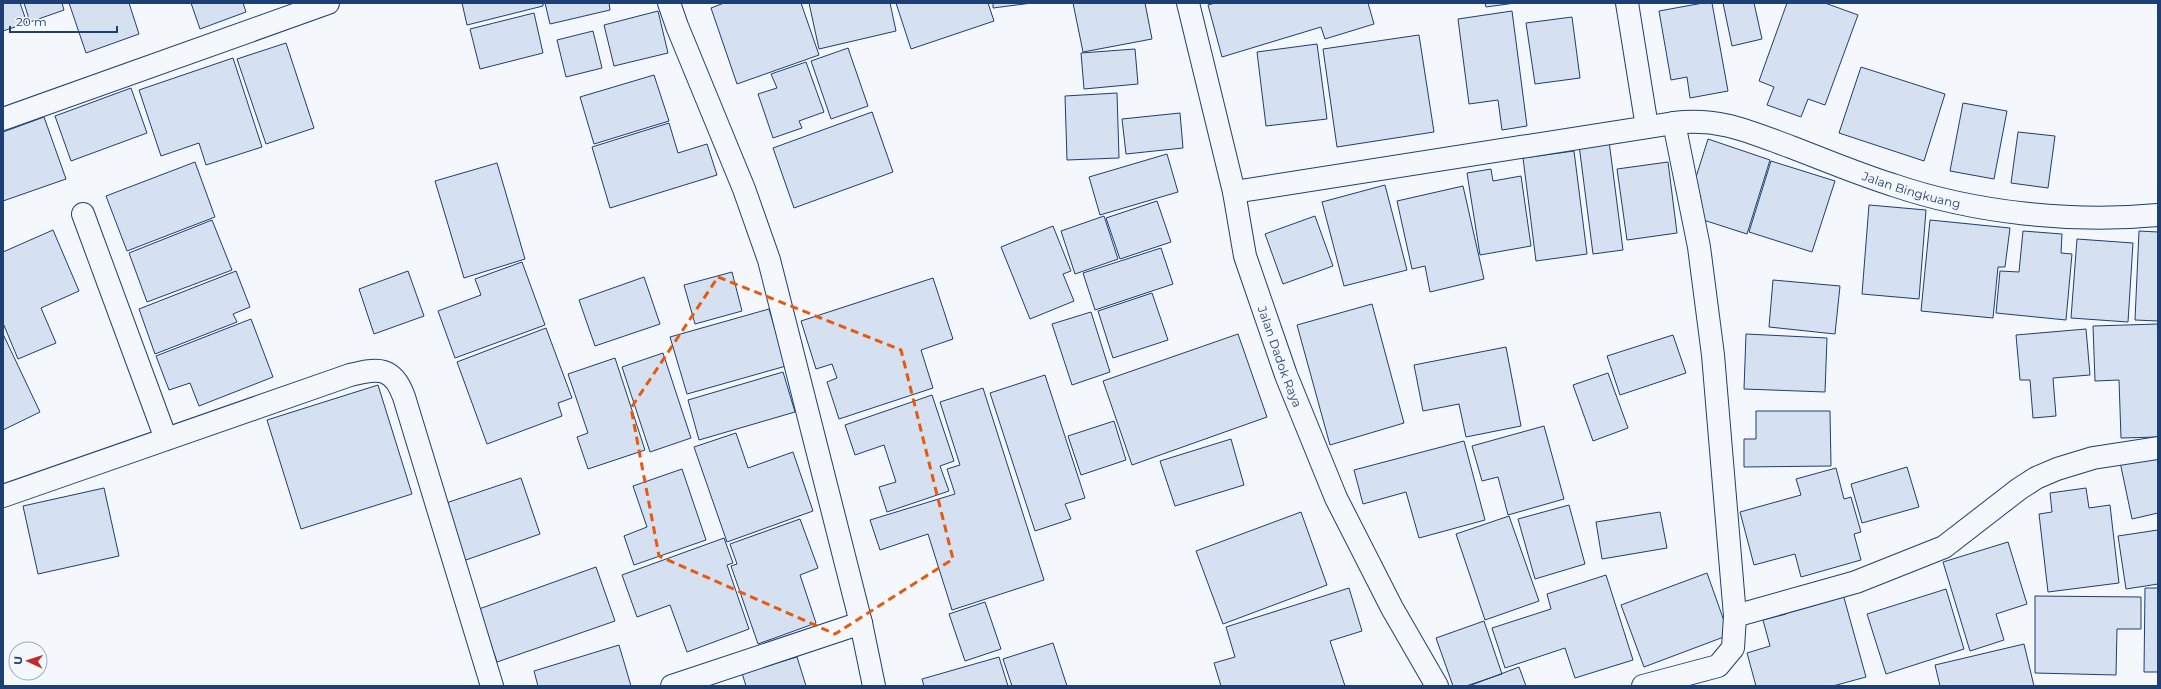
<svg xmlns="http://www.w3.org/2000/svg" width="2161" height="689" viewBox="0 0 2161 689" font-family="Montserrat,sans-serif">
<rect width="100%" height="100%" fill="#f4f7fb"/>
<path fill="#d5e0f0" stroke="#1d3f73" d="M3,3h17l7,20 -24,8z
M24,3h38l2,7 -34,12z
M69,3h60l10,31 -53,19z
M191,3h52l3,9 -46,17z
M462,3h81v3l-76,19z
M545,3h64l1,7 -60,14z
M724,3h77l18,52 -82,29 -26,-76z
M809,3h81l6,28 -77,18z
M896,3h92l6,18 -83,28z
M993,3h39l-39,5z
M1073,3h72l7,36 -69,13z
M1215,3h153l6,21 -49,15 -4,-12 -99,30 -14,-52z
M1485,3h30l-29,4z
M1703,3h9l16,88 -38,7 -3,-21 -16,3 -12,-69z
M1723,3h31l8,36 -30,7z
M1787,3h38l33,12 -33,90 -17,-6 -7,18 -34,-12 7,-18 -15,-6z
M658,11l10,42 -54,13 -10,-41z
M1512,11l15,115 -25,4 -4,-30 -29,4 -11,-85z
M534,13l9,40 -63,16 -10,-40z
M1572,17l8,61 -45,6 -9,-61z
M593,31l9,37 -36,9 -9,-37z
M1419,35l15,97 -97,15 -14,-98z
M286,43l28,85 -48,16 -29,-85z
M1317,44l10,75 -61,7 -9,-74z
M848,48l20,58 -37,13 -20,-58z
M1135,49l3,35 -54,5 -3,-36z
M233,58l29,89 -56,18 -7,-22 -38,13 -22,-66z
M806,62l18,50 -25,9 3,7 -29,10 -15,-44 19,-6 -6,-14z
M1861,67l84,27 -21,67 -85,-28z
M654,75l15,46 -75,23 -14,-47z
M131,88l16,45 -76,28 -16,-45z
M1117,93l2,65 -52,2 -2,-64z
M1963,103l44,8 -13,68 -44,-8z
M872,112l21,60 -99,36 -21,-60z
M1180,113l3,35 -57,6 -4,-35z
M44,117l22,62 -63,22v-69z
M669,123l9,30 29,-9 10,31 -107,33 -18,-61z
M2018,132l37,4 -7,52 -37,-5z
M1708,139l62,21 -23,74 -53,-17 7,-21 -10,-3z
M1609,141l14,109 -30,4 -14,-109z
M1574,151l13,103 -51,7 -13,-103z
M1167,154l11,38 -78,23 -11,-38z
M1771,161l64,20 -23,71 -63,-20z
M195,162l20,55 -88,34 -21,-55z
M1668,162l9,71 -50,7 -10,-71z
M497,163l28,96 -61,19 -29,-97z
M1491,169l2,12 28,-5 10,70 -51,9 -13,-82z
M1385,185l22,85 -63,16 -22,-84z
M1463,186l21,93 -54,13 -5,-26 -13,3 -15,-68z
M1157,201l14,41 -51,17 -14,-41z
M1869,205l57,5 -7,89 -57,-5z
M1104,216l14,43 -43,15 -14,-43z
M1315,216l18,50 -50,18 -18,-50z
M212,220l20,50 -85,32 -18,-49z
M1930,220l80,8 -5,39h-7l-5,51 -72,-7z
M1053,226l18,45 -8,3 11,27 -44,18 -29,-72z
M53,230l26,61 -38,17 15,35 -38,16 -15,-36v-71z
M2023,231l39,3 -1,19 11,1 -6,66 -70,-7 4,-42 19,1z
M2139,231l19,1v89l-23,-1z
M2077,239l56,4 -5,79 -57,-4z
M1161,248l12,36 -78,26 -12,-37z
M522,262l23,63 -90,33 -17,-47 43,-16 -6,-16z
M236,271l14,36 -17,7 4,8 -82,32 -16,-45z
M408,271l16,45 -50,18 -15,-45z
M732,272l10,39 -47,13 -11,-39z
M644,277l16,47 -65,22 -16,-46z
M933,278l20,61 -32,11 12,38 -94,31 -12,-37 10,-4 -5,-14 -16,5 -15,-48z
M1773,280l67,6 -5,48 -66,-7z
M1152,293l16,47 -55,18 -15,-47z
M1372,304l32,119 -74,22 -33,-120z
M769,309l17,57 -99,28 -17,-57z
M1091,312l19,60 -38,13 -20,-61z
M251,319l22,58 -74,29 -9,-23 -21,7 -13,-34z
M2158,324v113l-37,1 -2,-58 -24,1 -2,-55z
M546,328l26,70 -14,5 4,13 -75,28 -30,-82z
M2086,329l4,46 -37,3 3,38 -23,2 -3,-38h-10l-4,-45z
M3,334l37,78 -37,18z
M1238,334l29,83 -135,48 -29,-84z
M1746,334l81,4 -2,54 -81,-3z
M1673,335l13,38 -66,22 -13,-39z
M1506,347l15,79 -55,11 -7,-33 -36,7 -9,-46z
M663,353l28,85 -41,14 -28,-85z
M615,358l30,92 -57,19 -11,-32 11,-4 -20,-59z
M783,372l12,40 -96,28 -11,-40z
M1608,373l20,55 -35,13 -20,-56z
M1045,375l40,123 -20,6 6,15 -36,12 -45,-138z
M378,385l34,109 -111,35 -34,-109z
M983,388l61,192 -92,30 -24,-76 -48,16 -10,-30 85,-26 -8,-25 13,-4 -20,-63z
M932,395l22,66 -14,5 9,25 -62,21 -8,-25 17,-5 -12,-37 -29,10 -10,-30z
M1756,411h74l1,55 -87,1v-28h12z
M1114,421l12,39 -45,15 -13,-39z
M1544,426l20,73 -56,16 -10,-38 -16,4 -10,-35z
M736,433l12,35 45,-16 20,59 -86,31 -33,-95z
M1231,439l13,46 -69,21 -15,-45z
M1464,441l21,79 -66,18 -13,-46 -43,12 -9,-34z
M2158,454v59l-26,6 -12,-57z
M1907,467l12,40 -57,16 -11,-39z
M1836,468l8,31 7,-2 10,35 -7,2 7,26 -60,17 -6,-23 -41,11 -14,-53 61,-17 -5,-16z
M682,469l24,71 -72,25 -10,-29 23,-9 -14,-41z
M521,478l19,56 -77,27 -20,-57z
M104,488l15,68 -81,18 -15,-68z
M2086,488l3,20 21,-3 9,78 -71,9 -9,-78 13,-2 -2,-19z
M1569,505l16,59 -50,15 -17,-60z
M1301,512l26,73 -104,39 -27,-73z
M1660,512l7,36 -65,11 -6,-37z
M1509,516l30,85 -54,19 -29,-86z
M800,519l18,49 -18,7 16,48 -58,21 -27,-78 6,-2 -7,-20z
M2158,530v54l-32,5 -8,-53z
M724,538l9,25 -6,2 22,64 -62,23 -17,-47 -33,12 -15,-42z
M2008,542l19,62 -31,10 8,26 -34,11 -27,-89z
M596,567l19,54 -118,41 -18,-53z
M1707,573l22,62 -85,32 -23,-62z
M1606,575l27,85 -58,18 -10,-30 -60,20 -13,-40 59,-19 -4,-15z
M1841,587l25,90 -33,9h-77l-9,-33 23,-7 -7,-26 23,-6 -2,-11z
M1349,588l13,43 -32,10 15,45h-124l-7,-23 21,-6 -9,-30z
M2145,588h13v84h-14z
M1946,589l18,60 -78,25 -19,-60z
M2035,596l106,1v32h-24l-1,46 -81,-2z
M985,602l16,47 -36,12 -16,-47z
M1484,621l18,53 -36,12h-13l-17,-48z
M1053,643l14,43h-55l-9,-27z
M2024,644l10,42h-94l-5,-21z
M619,645l12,41h-93l-4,-15z
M797,657l9,29h-60l-4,-13z
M999,657l9,29h-84l-2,-7z
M1519,667l7,19h-57z"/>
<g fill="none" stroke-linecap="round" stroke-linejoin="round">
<defs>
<g id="minor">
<path d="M669,3l8,23 67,163 25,71 92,363 13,63"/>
<path id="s1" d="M1188,3l46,189 11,64 41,119 50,123 56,110 45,78"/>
<path d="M1627,3l20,124"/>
<path d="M3,119l325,-116"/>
<path id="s2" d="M1674,123c45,-6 76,9 117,24 34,13 67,27 102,38 82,28 179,38 265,30"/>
<path d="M1234,192l440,-69 25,124 14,108 22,261 -2,32 -15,18 -75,20"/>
<path d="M83,214l83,225"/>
<path d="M3,496l347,-121c28,-7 43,-9 54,22l88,289"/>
<path d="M1735,616l121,-34 88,-35 75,-58 17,-11 21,-9 36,-11 65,-10"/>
<path d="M672,686l189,-63"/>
</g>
</defs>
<use href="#minor" stroke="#1d3f73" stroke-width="24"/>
<use href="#minor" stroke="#f4f7fb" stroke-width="22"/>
</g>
<path fill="none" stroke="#e8590c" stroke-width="3" stroke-dasharray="8 5" stroke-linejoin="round" d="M718,277l183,73 52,209 -118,75 -176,-78 -28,-148z"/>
<g text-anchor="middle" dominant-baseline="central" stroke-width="3" stroke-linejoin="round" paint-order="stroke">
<g font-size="12" fill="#1d3f73" stroke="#f4f7fb">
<text stroke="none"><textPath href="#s2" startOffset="249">Jalan Bingkuang</textPath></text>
<text stroke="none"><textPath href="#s1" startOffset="366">Jalan Dadok Raya</textPath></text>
</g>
</g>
<rect width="2161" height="689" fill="none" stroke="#1d3f73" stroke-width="8"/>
<g transform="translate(28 661) rotate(273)"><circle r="19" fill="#f4f7fb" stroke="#9eadc5"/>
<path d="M0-3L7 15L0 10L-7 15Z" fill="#c62828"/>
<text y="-6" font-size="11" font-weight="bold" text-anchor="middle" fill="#1d3f73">U</text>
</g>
<path d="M10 26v6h107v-6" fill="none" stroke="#1d3f73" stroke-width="2"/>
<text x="16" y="26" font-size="12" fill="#1d3f73" stroke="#f4f7fb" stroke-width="3" paint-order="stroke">20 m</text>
</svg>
